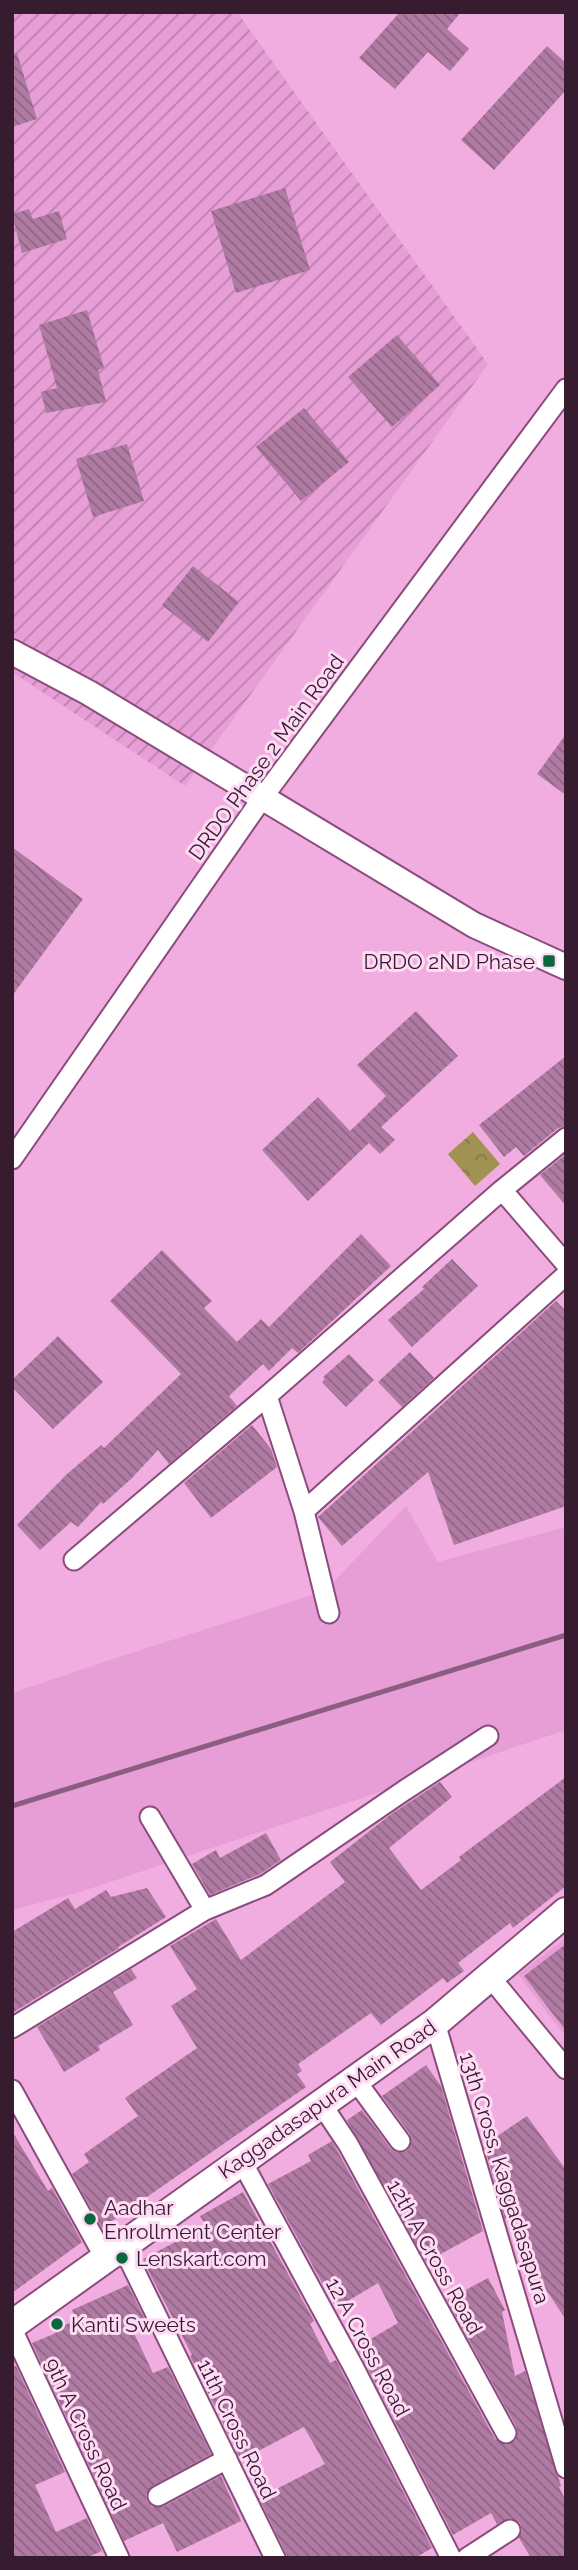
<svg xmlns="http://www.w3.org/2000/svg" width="578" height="2570" viewBox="0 0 578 2570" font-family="Raleway,sans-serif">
<defs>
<pattern id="industrial-furrows" width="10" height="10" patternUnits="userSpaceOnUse" patternTransform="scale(1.75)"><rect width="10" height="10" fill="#e79dd5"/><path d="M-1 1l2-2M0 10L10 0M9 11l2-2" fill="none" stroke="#bc7fad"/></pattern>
<pattern id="forest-crowns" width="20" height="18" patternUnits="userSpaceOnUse" patternTransform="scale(1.75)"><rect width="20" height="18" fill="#a19253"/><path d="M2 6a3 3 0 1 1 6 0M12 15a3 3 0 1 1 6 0" fill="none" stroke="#847645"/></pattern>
<pattern id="building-back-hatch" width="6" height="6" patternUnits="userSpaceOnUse" patternTransform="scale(1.75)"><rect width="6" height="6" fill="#b07ba2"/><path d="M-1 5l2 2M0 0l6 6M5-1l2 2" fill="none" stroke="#906484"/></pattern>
</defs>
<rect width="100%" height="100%" fill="#f1ace0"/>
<path fill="#e79dd5" d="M406,1506l32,56 128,-35v203l-486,162 -68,18v-217l104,-35 193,-62 13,-2z
M566,1938v99l-48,-63z"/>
<path fill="url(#industrial-furrows)" d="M12,12h225l251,352 -303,422 -173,-114z"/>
<path fill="url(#forest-crowns)" d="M473,1132l27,32 -25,22 -27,-32z"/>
<path fill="url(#building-back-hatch)" d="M400,12h61l-14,17 22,20 -19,22 -22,-19 -33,37 -36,-31z
M547,46l19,17v27l-72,80 -33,-30z
M17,53l20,66 -25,8v-73z
M285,188l25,82 -74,23 -25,-82z
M29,209l4,10 26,-8 8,28 -45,14 -10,-39z
M87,310l17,58 -6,2 8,32 -60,11 -5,-21 16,-4 -18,-63z
M397,335l43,50 -48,42 -44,-50z
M304,408l45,54 -48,39 -45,-54z
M127,444l17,57 -51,16 -17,-58z
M193,566l46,36 -31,40 -46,-37z
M566,734v61l-29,-21z
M12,847l71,52 -71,97z
M416,1011l42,45 -77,71 14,13 -15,14 -11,-11 -61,58 -46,-51 56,-53 32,34 36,-35 -29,-31z
M566,1056v70l-8,2 -34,28 -8,-9 -12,10 -25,-32z
M566,1154v52l-26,-31z
M361,1234l30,32 -93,87 -6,-5 -23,23 -6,-7 -34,32 8,10 -68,58 -11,-14 -27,29 -28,25 -2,-2 -23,25 -7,-5 -31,28 -23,-25 50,-51 34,-29 3,3 77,-74 -71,-73 52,-51 50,51 -8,7 33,34 24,-23 8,8z
M452,1259l26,27 -66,61 -24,-27 36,-31 -2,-2z
M556,1301l10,10v195l-112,39 -26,-73 -86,74 -24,-29z
M58,1336l45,46 -50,47 -41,-42v-7z
M410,1352l24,26 -32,29 -24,-25z
M349,1354l25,26 -28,27 -24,-25 3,-3 -2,-2z
M252,1425l19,24 6,18 -66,51 -27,-35z
M566,1777v109l-53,42 -3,-5 -52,40 6,8 -17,12 -4,-5 -62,47 -10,-12 -73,51 4,7 -5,3 9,13 -204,141 -30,-54 17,-12 -5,-8 54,-38 -13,-18 72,-50 -26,-42 26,-17 -27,-43 46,-27 25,41 104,-78 -15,-20 60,-47 50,-33 12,15 -63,51 32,42 40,-30 -2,-3z
M266,1833l15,27 -21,14 -50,21 -18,-31 24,-14 4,8z
M147,1888l19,29 -48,30 1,1 -107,65v-81l56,-34 7,11 31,-19 5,7z
M566,1944v87l-42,-55z
M131,1969l6,9 -24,14 20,33 -35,21 2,4 -36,22 -27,-45z
M426,2065l15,21 42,145 -57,31 -79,-142 15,-10 29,39 5,3 11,-1 4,-6 -1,-11 -28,-38z
M527,2116l39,54v150l-30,-46 4,-3 -21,-60 -14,8 -21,-74z
M12,2131l36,60 4,-3 30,54 -70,51z
M332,2141l163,298 11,6 10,-5 1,-12 -70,-128 41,-22 17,32 -3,2 13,64 10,-5 36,115 -2,1 7,14v57h-35l-12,-20 3,-8 -2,-7 -10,-5 -13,6 -6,-11 -38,22 -96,-188 41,-24 -20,-40 -42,25 -68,-124 43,-23 -3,-6z
M243,2192l71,129 -4,3 20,39 6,-3 96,188 -17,10h-127l-29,-60 66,-34 -21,-37 -63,33 -51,-104 2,-1 -42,-81 -7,-15 63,-33 -6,-10z
M128,2285l19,39 -14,7 20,42 15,-6 43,87 -59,32 -6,9 1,6 5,6h11l58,-31 20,45 -64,31 -14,-29 -39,18 -92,-198 24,-10 -2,-3 22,-10 -4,-10z
M16,2366l49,106 -30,13 21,47 31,-14 15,33 -16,7h-74v-191z"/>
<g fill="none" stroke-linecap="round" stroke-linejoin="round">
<defs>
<path id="minor" d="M12,1159l251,-362 303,-408
M502,1190l64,74
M267,1396l37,115 25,102
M304,1511l262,-236
M74,1560l193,-164 235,-206 64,-52
M150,1817l55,93
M490,1977l76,92
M435,2023l131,445
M12,2028l193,-118 61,-25 139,-95 83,-54
M356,2081l44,60
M12,2090l93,168
M322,2105l26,39 158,289
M241,2160l113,208 97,190
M122,2245l153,313
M12,2329l107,229
M158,2496l69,-37
M467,2558l43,-28"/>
<path id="tertiary" d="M12,652l77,41 385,232 92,42"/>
<path id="secondary" d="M12,2325l423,-302 131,-111"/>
</defs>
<use href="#minor" stroke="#8a4c7c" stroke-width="23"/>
<use href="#tertiary" stroke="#8a4c7c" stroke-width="28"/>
<use href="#secondary" stroke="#8a4c7c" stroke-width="32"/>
<use href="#minor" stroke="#fff" stroke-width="19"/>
<use href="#tertiary" stroke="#fff" stroke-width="24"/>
<use href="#secondary" stroke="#fff" stroke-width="28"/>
<path stroke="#8b5d80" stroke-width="5" d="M12,1806l554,-171"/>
</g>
<g fill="#09693d" stroke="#fedaf4" stroke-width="2.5">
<rect x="542" y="954" width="14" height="14" rx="3.5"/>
<circle cx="90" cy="2219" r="7"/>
<circle cx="122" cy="2258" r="7"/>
<circle cx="57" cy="2324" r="7"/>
</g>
<g text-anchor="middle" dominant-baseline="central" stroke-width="6" stroke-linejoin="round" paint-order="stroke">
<g font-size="21" fill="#371c30" stroke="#fedaf4">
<text transform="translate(266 757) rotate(-54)">DRDO Phase 2 Main Road</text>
<text transform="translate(327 2099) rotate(-35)">Kaggadasapura Main Road</text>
<text transform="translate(505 2178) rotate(73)">13th Cross, Kaggadasapura</text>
<text transform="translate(435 2257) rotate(61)">12th A Cross Road</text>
<text transform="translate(368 2347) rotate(62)">12 A Cross Road</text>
<text transform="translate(237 2429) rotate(64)">11th Cross Road</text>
<text transform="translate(86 2434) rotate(65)">9th A Cross Road</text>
</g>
<g font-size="21" fill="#371c30" stroke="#fedaf4" text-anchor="start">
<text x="535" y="961" text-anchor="end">DRDO 2ND Phase</text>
<text x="104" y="2207">Aadhar<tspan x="104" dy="24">Enrollment Center</tspan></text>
<text x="136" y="2258">Lenskart.com</text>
<text x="71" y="2324">Kanti Sweets</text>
</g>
</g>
<rect width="578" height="2570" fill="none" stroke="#371c30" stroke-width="28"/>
</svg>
